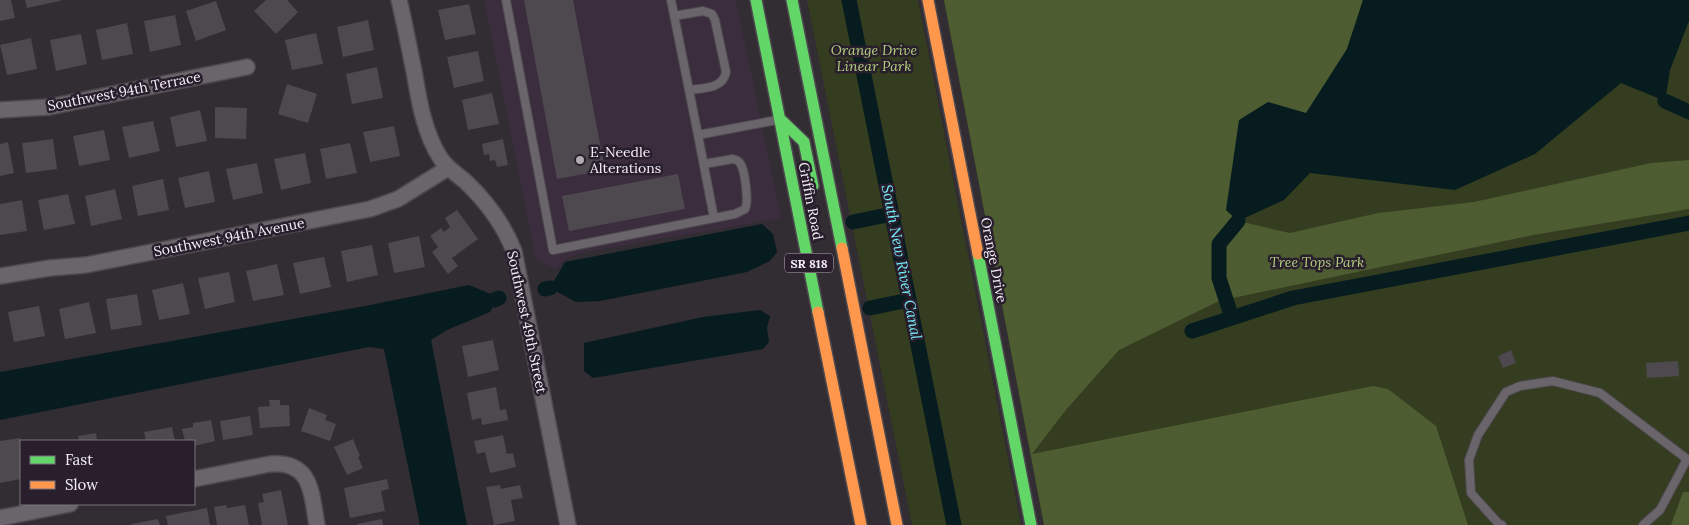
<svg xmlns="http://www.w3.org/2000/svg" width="1689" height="525" viewBox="0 0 1689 525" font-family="Lora,serif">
<rect width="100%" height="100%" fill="#322c33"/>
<path fill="#3b2d3e" d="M484,0h252l45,218 -201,35 -15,6 -9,10 -20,-9z"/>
<path fill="#343d20" d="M807,0h111l103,525h-109z
M944,0h745v525h-645z"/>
<path fill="#4e5c31" d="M944,0h419l-16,49 -41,65 -38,-12 -42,108 12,11 52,12 88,-20 96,-11 177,-39 38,-3v49l-156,26 -314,66 -100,49 -54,61 -33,43 341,-68 15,3 48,37 32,99h-424z
M1683,492h6v33h-18z"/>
<path fill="#061c1f" d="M1363,0h326v21l-19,49 -5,31 -44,-18 -86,71 -80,36 -145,-17 -26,27 -46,21 -12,-11 13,-90 29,-18 38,11 41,-64z
M762,224l11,10 4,18 -7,9 -23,11 -147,29 -24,1 -26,-14 15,-26z
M469,285l24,10 2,7 -5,10 -43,18 -16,10 36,185h-47l-36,-176 -15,-2 -369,73v-48l365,-66z
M760,310l10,6 -3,12 2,14 -6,7 -170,29 -9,-7v-28l119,-26z"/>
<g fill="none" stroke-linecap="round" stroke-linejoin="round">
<path stroke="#061c1f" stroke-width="15" d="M849,0l105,525
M1665,101l24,11
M853,222l39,-8
M545,289l5,-1
M494,300l5,-2
M870,308l39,-8
M1232,318l-13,-40v-34l19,-23
M1192,331l101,-33 396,-75"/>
</g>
<path fill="#4e494f" d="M0,0h11l4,18 -15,3z
M25,0h35v1l-33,7z
M266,0h21l11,12 -22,22 -22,-23z
M524,0h49l32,170 -48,9z
M216,1l10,29 -30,11 -10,-30z
M469,4l7,30 -31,6 -7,-30z
M175,15l6,30 -31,7 -6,-31z
M368,20l6,30 -31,7 -6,-30z
M127,23l6,31 -31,6 -6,-30z
M316,33l7,31 -31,6 -7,-30z
M81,34l6,30 -31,7 -6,-31z
M31,38l6,31 -30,6 -7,-30z
M478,51l6,30 -30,7 -7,-31z
M377,67l6,31 -31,6 -6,-30z
M287,84l30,10 -9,29 -30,-9z
M492,93l7,31 -31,6 -6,-30z
M215,107l32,1 -1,31 -31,-1z
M200,110l7,31 -31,6 -6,-30z
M153,121l7,30 -31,7 -7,-31z
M394,126l6,30 -30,6 -7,-30z
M104,130l6,30 -31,6 -6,-30z
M53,139l4,30 -31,4 -4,-30z
M503,139l5,26 -11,2 -2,-7 -5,1 -1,-7 -5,1 -2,-11z
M8,142l6,31 -14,3v-32z
M350,143l7,30 -31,6 -6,-30z
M305,153l6,30 -30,7 -7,-31z
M257,163l6,30 -30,7 -7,-31z
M209,171l6,31 -30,6 -7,-30z
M678,174l7,35 -116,22 -7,-35z
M163,179l6,31 -31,6 -6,-30z
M115,189l7,30 -31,7 -6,-30z
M68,194l7,30 -31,6 -6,-30z
M22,200l5,31 -27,4v-31z
M457,210l21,29 -26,19 6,8 -10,8 -16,-22 6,-5 -8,-11 11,-8 3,4 6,-5 -5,-9z
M419,236l6,31 -31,6 -6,-30z
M372,245l6,30 -31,7 -6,-31z
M324,257l7,30 -31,7 -7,-31z
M277,264l7,31 -31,6 -7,-30z
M229,272l6,30 -30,7 -7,-31z
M183,283l7,31 -31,6 -7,-30z
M137,294l5,31 -31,5 -5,-31z
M89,302l7,31 -31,6 -6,-30z
M39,306l6,30 -31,6 -6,-30z
M493,340l6,30 -31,7 -6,-31z
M1511,350l5,13 -13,5 -5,-12z
M1678,361l1,15 -32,2 -1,-15z
M496,387l4,23 6,-1 2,11 -26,5 -1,-7 -9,2 -5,-27z
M269,400h11v5h9l1,21 -30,2 -2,-21 12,-1z
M309,408l18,7 -2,5 11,4 -6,17 -29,-10z
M250,416l3,19 -30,5 -3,-19z
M211,420l4,21 -21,5v-5h-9l-3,-12 11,-2v-4z
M172,427l3,14h-29l-2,-9z
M96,433l1,8h-18l-1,-5z
M503,435l4,19 6,-1 3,14 -26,6 -5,-21 -8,2 -3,-13z
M20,438l1,41 -21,4v-42z
M353,439l7,17 -2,1 5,11 -16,7 -13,-28z
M387,479l2,10 -8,2 4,20 -35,7 -6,-30z
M500,485l1,4 19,-4 3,13 -12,2 4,21 -21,4 -8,-38z
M281,490l7,35h-26l-4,-22 6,-1 -2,-8z
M226,505l1,3 18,-3 4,20h-32l-3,-18z
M207,508l3,17h-42l-2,-9z
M158,519l2,6h-28v-1z
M382,519l1,6h-26v-1z"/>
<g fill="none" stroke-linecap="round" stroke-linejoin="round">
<defs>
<path id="lane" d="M506,0l47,250 161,-32 -16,-83
M671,0l27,135 79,-15
M674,16l29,-5 9,3 3,6 11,52c-3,17 -23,16 -37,18
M704,164l29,-5c3,1 5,1 7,4 5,7 9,39 5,46l-10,5 -21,4
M1502,525l-4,-2 -27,-30 -2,-33 9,-25 28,-43 14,-6 33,-5 47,12 87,66 -27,51 -17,15"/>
<path id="street" d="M399,0c6,24 10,48 15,71 5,30 10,62 27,88 7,10 16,15 25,23 21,20 37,41 48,69l54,274
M0,110l49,-3 198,-40
M0,276l50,-8 36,-3 284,-56 28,-10 50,-31
M194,479l76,-15c42,-3 41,28 47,61
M0,518l70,-14"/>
<path id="fast" d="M756,0l62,312
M792,0l50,248
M780,119l24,23 9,44
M978,254l53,271"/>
<path id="slow" d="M928,0l50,254
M842,248l55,277
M818,312l43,213"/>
</defs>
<use href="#lane" stroke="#4e494f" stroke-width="10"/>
<use href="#street" stroke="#4e494f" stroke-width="18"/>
<use href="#fast" stroke="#4e494f" stroke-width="14"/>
<use href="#slow" stroke="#4e494f" stroke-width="14"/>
<use href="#lane" stroke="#69656a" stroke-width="8"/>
<use href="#street" stroke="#69656a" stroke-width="15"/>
<use href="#fast" stroke="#63d668" stroke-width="11"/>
<use href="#slow" stroke="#ff974d" stroke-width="11"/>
</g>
<circle fill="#b1abb3" stroke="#291f2c" stroke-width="2" cx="580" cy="160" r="5"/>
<g text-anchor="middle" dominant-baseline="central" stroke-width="5" stroke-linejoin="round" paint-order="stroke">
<rect fill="#291f2c" stroke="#b8b1bb" stroke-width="1" x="785" y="253.5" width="48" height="19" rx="4"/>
<g font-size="12" font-weight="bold" fill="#f6eff8">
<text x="809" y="263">SR 818</text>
</g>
<g font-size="14" font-style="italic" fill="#b3cf80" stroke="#291f2c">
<text x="874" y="50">Orange Drive<tspan x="874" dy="16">Linear Park</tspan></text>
<text x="1317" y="262">Tree Tops Park</text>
</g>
<g font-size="14" fill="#f6eff8" stroke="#291f2c">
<text transform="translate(124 91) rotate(-11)">Southwest 94th Terrace</text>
<text transform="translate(811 201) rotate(79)">Griffin Road</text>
<text transform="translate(229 237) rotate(-11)">Southwest 94th Avenue</text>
<text transform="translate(994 260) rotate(79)">Orange Drive</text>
<text transform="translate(527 322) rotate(78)">Southwest 49th Street</text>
</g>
<g font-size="14" fill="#f6eff8" stroke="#291f2c" text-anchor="start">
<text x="590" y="152">E-Needle<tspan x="590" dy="16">Alterations</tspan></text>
</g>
<g font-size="15" font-style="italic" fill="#76ebfa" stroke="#291f2c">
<text transform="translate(902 262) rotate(79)">South New River Canal</text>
</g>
</g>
<rect x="20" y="440" width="175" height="65" fill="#291f2c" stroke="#7b727e"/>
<rect x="30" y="456" width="25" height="8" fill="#63d668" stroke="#7b727e"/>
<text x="65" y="465" font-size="15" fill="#f6eff8">Fast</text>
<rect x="30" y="481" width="25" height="8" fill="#ff974d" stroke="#7b727e"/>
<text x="65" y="490" font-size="15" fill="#f6eff8">Slow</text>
</svg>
